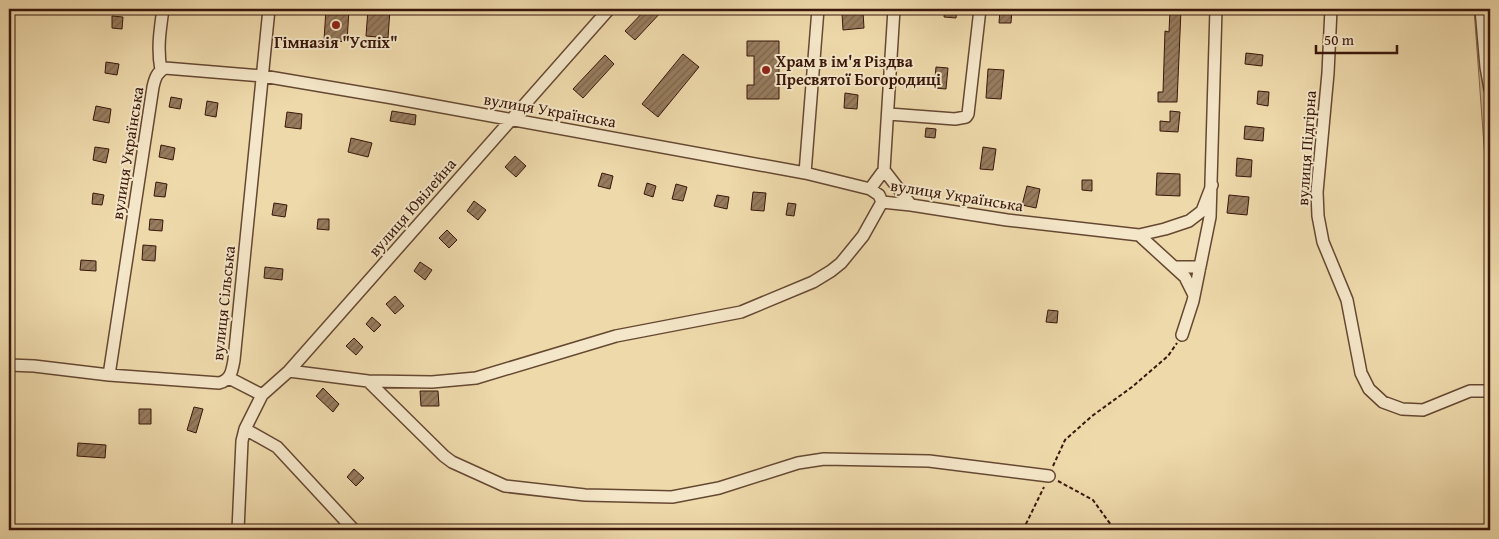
<svg xmlns="http://www.w3.org/2000/svg" width="1499" height="539" viewBox="0 0 1499 539" font-family="'Gentium Book Plus',serif">
<defs>
<pattern id="building-hatch" width="6" height="6" patternUnits="userSpaceOnUse" patternTransform="scale(1.25)"><rect width="6" height="6" fill="#977c5e"/><path d="M-1 1l2-2M0 6l6-6M5 7l2-2" fill="none" stroke="#7c654c"/></pattern>
</defs>
<rect width="100%" height="100%" fill="#eed9ab"/>
<filter id="stains"><feTurbulence type="fractalNoise" baseFrequency=".004" numOctaves="4"/><feColorMatrix values="0 0 0 0 .2 0 0 0 0 .09 0 0 0 0 .02 0 0 0 .5 -.17"/></filter>
<radialGradient id="worn" r=".72"><stop offset=".6" stop-color="#630" stop-opacity="0"/><stop offset="1" stop-color="#630" stop-opacity=".3"/></radialGradient>
<path fill="#cfb890" stroke="#84684d" d="M1474,9h16v218z"/>
<path fill="url(#building-hatch)" stroke="#39170a" d="M326,9h23l-2,33 -23,-2z
M368,9h22l-2,29 -22,-2z
M646,9h18l-29,31 -10,-9z
M945,9h12l-1,9 -12,-1z
M1000,9h12l-1,14h-12z
M1170,10h11l-4,92h-19v-10h5l2,-61 4,1z
M863,12l1,16 -21,2 -1,-17z
M112,16l11,1 -1,12 -10,-1z
M747,41h32v58h-32v-14h7v-29h-7z
M1246,53l17,2 -1,11 -17,-2z
M683,54l16,13 -41,50 -16,-13z
M605,55l9,9 -31,34 -10,-9z
M106,62l13,2 -2,11 -12,-2z
M936,67l12,1 -2,21 -12,-1z
M988,69l16,1 -3,29 -15,-1z
M1258,91l11,1 -1,14 -11,-2z
M845,93l13,2 -1,14 -13,-1z
M171,97l11,2 -2,10 -11,-2z
M207,101l11,2 -2,14 -11,-2z
M96,106l15,3 -2,14 -16,-3z
M392,111l24,4 -1,10 -25,-4z
M1170,111l10,1 -2,20 -18,-1v-10l10,1z
M287,112l15,2 -1,15 -16,-2z
M1245,126l19,2 -1,13 -19,-2z
M926,128l10,1 -1,9 -10,-1z
M351,138l21,5 -4,14 -20,-5z
M161,145l14,3 -2,12 -14,-3z
M95,147l14,2 -3,14 -13,-3z
M983,147l13,2 -3,21 -13,-1z
M515,156l11,10 -10,11 -11,-10z
M1237,158l15,2 -1,17 -15,-1z
M602,173l11,3 -3,13 -12,-3z
M1157,173l23,1v22l-24,-1z
M1082,180h10v11l-10,-1z
M156,182l11,2 -2,13 -11,-1z
M647,183l9,3 -3,11 -9,-3z
M676,184l11,3 -4,14 -11,-2z
M1027,186l13,3 -4,19 -14,-3z
M753,192l13,1 -2,18 -13,-1z
M93,193l11,2 -2,10 -10,-1z
M717,195l12,2 -2,12 -13,-3z
M1229,195l20,2 -2,18 -20,-2z
M474,201l12,9 -8,10 -11,-9z
M274,203l13,2 -2,12 -13,-2z
M788,203l8,1 -2,12 -8,-1z
M150,219l13,1 -1,11 -13,-1z
M318,219h11v11l-12,-1z
M447,230l10,10 -8,8 -10,-10z
M143,245l13,1 -1,15 -13,-1z
M81,260l15,1v10l-16,-1z
M420,262l12,8 -7,10 -11,-9z
M265,267l18,2 -1,11 -18,-2z
M395,296l9,10 -9,8 -9,-10z
M1048,310l10,1 -1,12 -11,-1z
M372,317l9,8 -7,7 -8,-8z
M354,338l9,9 -7,8 -10,-9z
M323,388l16,16 -6,8 -17,-16z
M420,391h18l1,15h-18z
M194,407l9,2 -7,24 -9,-3z
M139,409h12v15h-12z
M78,443l28,2 -1,13 -28,-2z
M354,469l10,9 -8,8 -9,-9z"/>
<g fill="none" stroke-linecap="round" stroke-linejoin="round">
<defs>
<path id="minor" d="M1331,9l-3,64 -11,119 1,24 5,26 24,58 14,73 8,16 14,13 19,7 21,1 47,-19h20
M1481,9l5,58 4,22
M161,70c-4,-21 -1,-40 2,-61
M889,114l66,5 11,-2 2,-3 12,-105
M884,170l27,35
M805,173l13,-164
M870,189l14,-19 10,-161
M1139,235l46,42 9,18
M1174,267h26
M1182,335l11,-34 17,-84 6,-208
M9,365l25,1 75,9 110,8c12,-3 13,-12 15,-23l35,-351
M289,371l79,10 64,1 44,-4 140,-42 125,-24 72,-30 18,-11 10,-8 22,-27 19,-34
M109,375l44,-288c2,-9 4,-15 12,-19l98,8 130,22 412,75 65,16 9,6 3,7 29,3 96,15 132,15 26,-6 24,-8 13,-10 10,-26
M229,378l33,17
M368,381l76,75 8,6 53,24 80,9 87,2 47,-9 79,-25 26,-4 105,2 120,15
M245,429l32,18 77,83
M238,530l4,-89 3,-12 17,-34 27,-24 320,-362"/>
</defs>
<use href="#minor" stroke="#664832" stroke-width="14"/>
<path stroke="#39170a" stroke-width="2" stroke-dasharray="4 2.5" stroke-linecap="butt" d="M1053,466l12,-26 27,-24 40,-29 36,-31 9,-13
M1058,481l35,19 18,25 7,5
M1023,530l21,-43"/>
<use href="#minor" stroke="#f4e6c8" stroke-width="11"/>
</g>
<g fill="#8f2418" stroke="#f4e6c8" stroke-width="2">
<circle cx="336" cy="25" r="5"/>
<circle cx="766" cy="70" r="5"/>
</g>
<g text-anchor="middle" dominant-baseline="central" stroke-width="4" stroke-linejoin="round" paint-order="stroke">
<g font-size="16" font-weight="bold" fill="#39170a" stroke="#f4e6c8">
<text x="336" y="42">Гімназія "Успіх"</text>
<text x="776" y="61" text-anchor="start">Храм в ім'я Різдва<tspan x="776" dy="18">Пресвятої Богородиці</tspan></text>
</g>
<g font-size="16" fill="#39170a" stroke="#f4e6c8">
<text transform="translate(550 110) rotate(10)">вулиця Українська</text>
<text transform="translate(1306 148) rotate(-86)">вулиця Підгірна</text>
<text transform="translate(127 153) rotate(-81)">вулиця Українська</text>
<text transform="translate(957 195) rotate(9)">вулиця Українська</text>
<text transform="translate(412 207) rotate(-49)">вулиця Ювілейна</text>
<text transform="translate(223 303) rotate(-84)">вулиця Сільська</text>
</g>
</g>
<rect width="1499" height="539" fill="none" stroke="#eed9ab" stroke-width="30"/>
<rect x="10" y="10" width="1479" height="519" fill="none" stroke="#39170a" stroke-width="2.5"/>
<rect x="15" y="15" width="1469" height="509" fill="none" stroke="#39170a"/>
<path d="M1316 45v8h81v-8" fill="none" stroke="#39170a" stroke-width="2.5"/>
<text x="1324" y="45" font-size="15" fill="#39170a" stroke="#f4e6c8" stroke-width="4" paint-order="stroke">50 m</text>
<rect width="100%" height="100%" filter="url(#stains)"/>
<rect width="100%" height="100%" fill="url(#worn)"/>
</svg>
